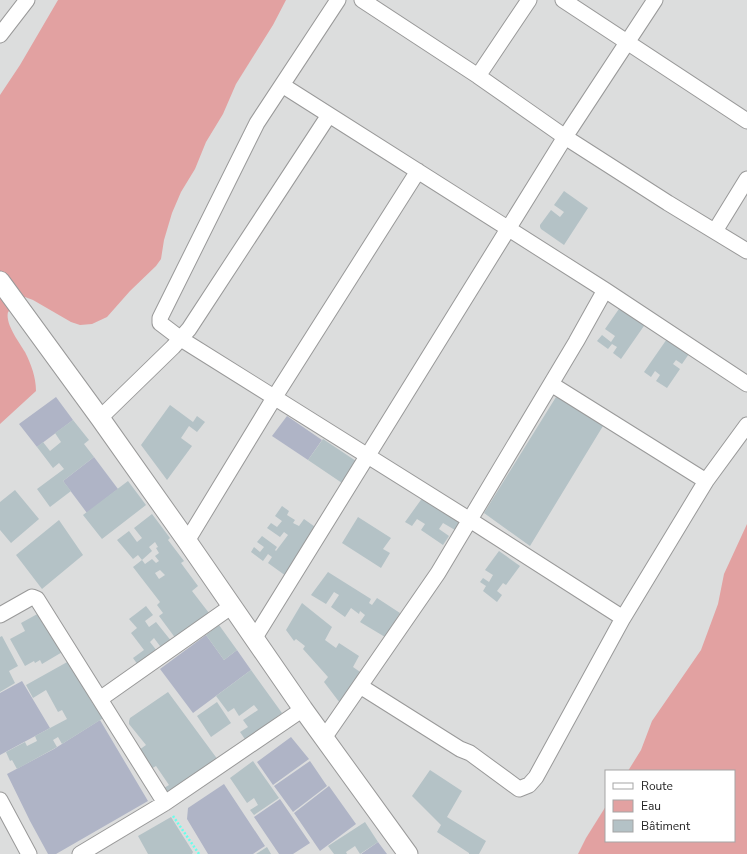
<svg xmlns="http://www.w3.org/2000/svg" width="747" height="854" viewBox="0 0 747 854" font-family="'Nunito Sans',sans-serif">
<rect width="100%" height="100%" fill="#e4ebf1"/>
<path fill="#dcdddd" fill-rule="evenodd" d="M0,0h747v854h-747zM606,771h128v70h-128z"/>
<path fill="#afb4c6" d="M56,397l17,23 -36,27 -18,-23z
M287,416l35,24 -14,20 -36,-24z
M94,457l24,32 -31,24 -24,-32z
M206,635l18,25 13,-10 14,20 -58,43 -33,-44z
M22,681l28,47 -50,27v-62z
M100,720l48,81 -92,53h-8l-18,-33 -23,-47 47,-25z
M291,737l18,22 -36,26 -16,-23z
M310,761l17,25 -34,26 -19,-26z
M224,784l41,62 -12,8h-45l-21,-35 1,-11z
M329,786l27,38 -36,27 -26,-38z
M280,799l30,44 -17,11h-14l-25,-37z
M378,842l9,12h-26z"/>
<path fill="#e2a1a1" d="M58,0h228l-13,25 -37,59 -13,30 -17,28 -11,27 -14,23 -9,21 -8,27 -3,19 -5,7 -26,25 -23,26 -15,7 -12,1 -9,-3 -38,-22 -8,-3 -17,15c-3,12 11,30 17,40 6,12 11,25 11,39l-36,33v-329l20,-30z
M747,524v330h-169l8,-16 20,-32v35h128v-70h-106l13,-21 11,-29 49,-71 17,-46 6,-30z"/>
<path fill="#b4c2c6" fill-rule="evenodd" d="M564,191l24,17 -24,37 -23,-16 -1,-2v-2l11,-15 9,7 4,-5 -10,-7z
M621,306l25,17 -25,36 -8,-6 4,-6 -5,-3 -4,5 -11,-8 5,-6 9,7 4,-6 -10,-7z
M669,336l22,15 -9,13 -6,-4 -3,4 7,5 -13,19 -11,-7 4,-6 -5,-4 -4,6 -7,-5z
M556,397l24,11 23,18 -73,120 -46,-33z
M170,405l23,17 4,-6 8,6 -8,10 -8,-6 -8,12 11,8 -25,34 -26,-35z
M73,420l16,20 -5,4 10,13 -31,24 8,10 -21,16 -13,-18 27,-20 -5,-6 -6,5 -16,-21 6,-5 7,9 11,-9 -6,-9z
M323,439l33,22 -14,22 -34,-23z
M128,481l18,24 -44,34 -19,-24z
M15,490l24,29 -28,24 -11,-13v-28z
M423,497l37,26 -5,7 -12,-7 -4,6 10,7 -6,9 -22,-15 4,-6 -8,-5 -5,7 -7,-4z
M282,506l7,5 -2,4 8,5 -2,3 6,3 5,-7 14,10 -32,47 -18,-13 4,-6 -4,-3 -5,7 -12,-9 3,-5 6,5 4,-5 -7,-5 5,-6 15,11 -2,3 1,1 12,-16 -4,-3 -4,5 -13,-9 4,-5 6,4 5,-6 -7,-5z
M152,514l18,24 -2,2 16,21 -3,2 17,23 -6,5 17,22 -33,26 -17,-23 4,-3 -6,-8 3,-3 -27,-35 9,-7 -4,-5 -5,4 -16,-19 12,-9 8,11 5,-4 -8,-10zM155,542l3,5 -2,1 3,5 -4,3 4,5 -3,2 -4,-4 -7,5 -3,-4 10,-9 -3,-4zM160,570l5,5 -6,4 -4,-6z
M358,517l33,21 -8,11 7,4 -9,15 -39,-25z
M59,520l24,35 -41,34 -26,-34z
M499,551l21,15 -14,19 -3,-2 -6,8 5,4 -5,7 -14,-11 3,-5 -6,-4 3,-4 6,4 4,-7 -8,-5z
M328,572l43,27 -2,4 3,2 5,-7 23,15 -15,24 -25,-15 5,-7 -5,-4 -1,3 -8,-6 -6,9 -14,-10 8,-12 -5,-3 -8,12 -15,-9z
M302,603l30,24 -7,13 11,8 3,-5 20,13 -6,11 10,7 -20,33 -19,-25 4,-5 -25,-28 2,-3 -9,-7 -2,2 -8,-11z
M146,606l7,9 -8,6 4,6 7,-5 16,20 -9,8 -9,-12 -4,4 7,9 -19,14 -5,-7 11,-8 -13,-17 6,-5 -8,-9z
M41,612l23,39 -22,13 -2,-4 -5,3 -1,-2 -9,5 -15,-27 15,-8 -4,-8z
M219,625l18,25 -13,10 -18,-25z
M2,636l16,30 -9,5 6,12 -15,9v-55z
M69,661l24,43 3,-2 9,15 -43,27 -4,-7 -5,3 4,7 -40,22 -5,-9 -2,1 -4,-9 19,-10 2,4 10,-5 -2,-5 32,-17 -5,-9 -4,2 -12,-22 -13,8 -7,-13z
M251,670l31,43 -12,9 4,5 -25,18 -9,-13 8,-5 -5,-7 15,-10 -4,-5 -15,11 -5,-8 -6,4 -12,-16z
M168,692l53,72 -51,35 -6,-11 5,-3 -13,-19 -5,3 -12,-19 7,-5 -17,-21v-3l1,-3z
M217,702l14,21 -20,14 -14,-21z
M253,761l26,37 -25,17 -4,-5 8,-5 -4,-7 -7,5 -17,-25z
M430,770l32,21 -15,26 39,24 -7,13h-10v-1l-32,-21 4,-7 -29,-29z
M171,817l22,35 -1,2h-44l-10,-18z
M365,822l13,20 -18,12 -5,-8 -9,6 1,2h-13l-6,-8z
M267,847l4,7h-15z"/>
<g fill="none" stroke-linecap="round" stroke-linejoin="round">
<defs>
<path id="minor" d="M338,0l-81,123 -97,195v5l21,16 289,181 153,98
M362,0l116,76 87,61 103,66 79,48
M563,0l184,121
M0,35l27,-35
M478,76l51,-76
M282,85l323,205 142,94
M715,231l32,-52
M551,384l155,97
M100,418l73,-71 16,-18 140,-214
M187,541l87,-143 144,-227
M0,615l32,-18 5,2 128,204
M254,639l311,-502 90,-137
M360,686l100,63 10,4 49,36 10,-4 7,-8 87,-159 83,-137 41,-56
M100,699l132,-93
M324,738l114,-165 138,-231 29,-52
M0,800l29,54
M80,854l85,-51 138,-94"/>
<path id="tertiary" d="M0,281l100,137 87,123 116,168 105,145"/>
</defs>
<use href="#minor" stroke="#999" stroke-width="17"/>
<use href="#tertiary" stroke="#999" stroke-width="21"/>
<path stroke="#67ffec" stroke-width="2.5" stroke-dasharray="2 2" stroke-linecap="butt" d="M173,816l26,38"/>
<use href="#minor" stroke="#fff" stroke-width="15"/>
<use href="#tertiary" stroke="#fff" stroke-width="19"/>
</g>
<rect x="605" y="770" width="130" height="72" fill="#ffffff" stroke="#a5a5a5"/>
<rect x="613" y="783" width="20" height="6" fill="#ffffff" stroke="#a5a5a5"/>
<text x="641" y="790" font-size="12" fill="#1f1f1f">Route</text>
<rect x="613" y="800" width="20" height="12" fill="#e2a1a1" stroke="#a5a5a5"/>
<text x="641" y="810" font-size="12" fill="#1f1f1f">Eau</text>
<rect x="613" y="820" width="20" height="12" fill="#b4c2c6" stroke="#a5a5a5"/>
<text x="641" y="830" font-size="12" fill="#1f1f1f">Bâtiment</text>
</svg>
